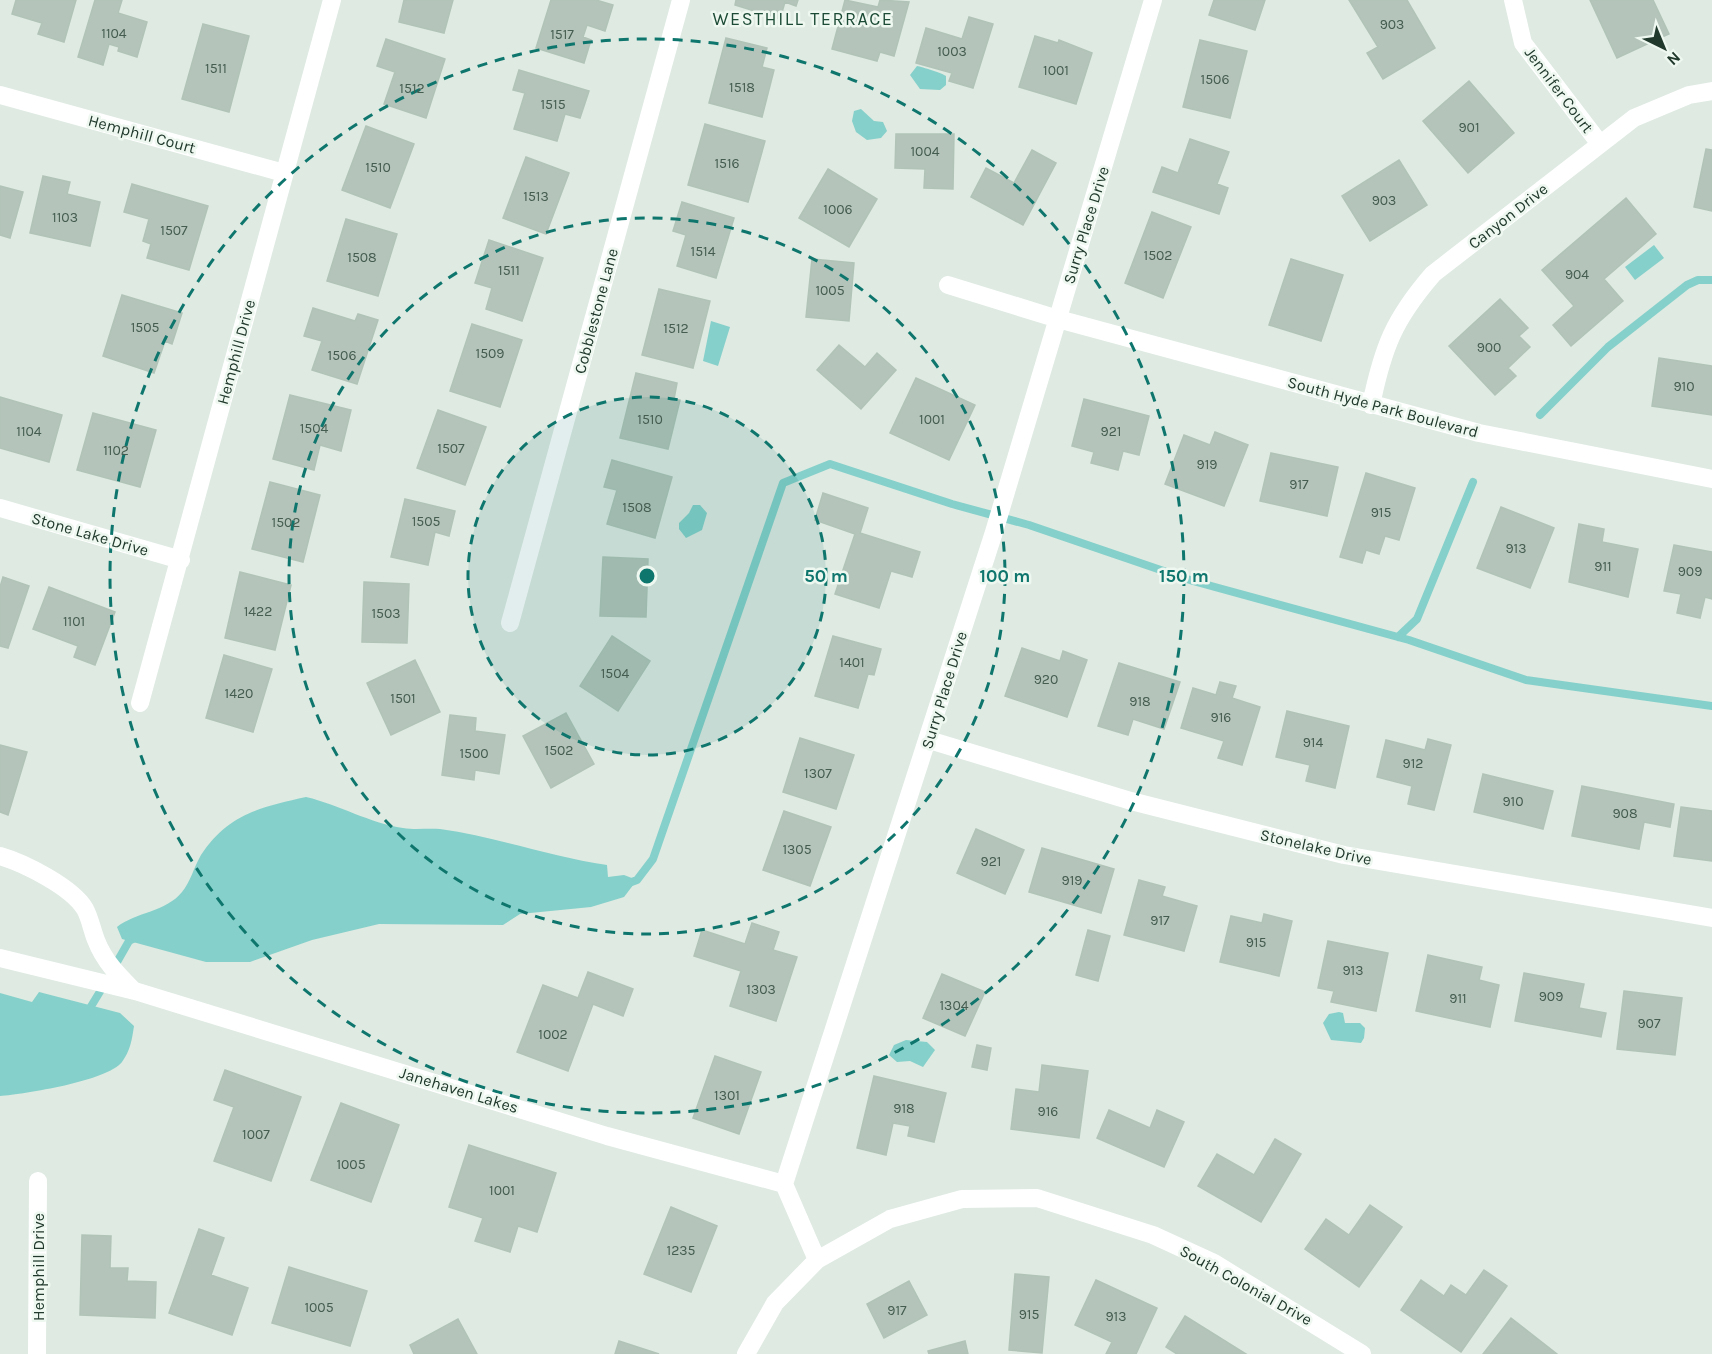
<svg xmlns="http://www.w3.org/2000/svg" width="1712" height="1354" viewBox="0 0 1712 1354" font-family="Karla,sans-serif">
<rect width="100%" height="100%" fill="#deeae2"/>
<path fill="#85d0ca" d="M917,66c5,1 25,7 29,10v9l-6,5 -20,-1 -10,-14z
M861,109l13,12 9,1 4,9 -6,7 -14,2 -11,-8 -4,-11 2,-10z
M1654,245l10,13 -29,22 -10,-13z
M711,321l19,6 -12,39 -15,-5z
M693,505h7l7,8 -5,17 -16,8 -7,-9v-6l10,-10z
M306,797c34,8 63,26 97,31 12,2 25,0 37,1 57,8 111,28 167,36l1,12 16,-2 13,5 -13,17 -33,10 -71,7 -17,11 -124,-1 -67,16 -62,22h-44l-84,-23 -5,-12c19,-15 49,-15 65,-35 8,-9 12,-25 19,-37 27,-41 60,-48 105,-58z
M39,992l81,21 14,13c-2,14 -4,25 -12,36 -15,19 -97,32 -122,34v-103l32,9z
M1339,1012l4,1 2,10h15l5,5 -1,10 -3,5 -30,-3 -8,-17 6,-9z
M906,1040l21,2 8,8 -12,17 -13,-6 -13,1 -8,-7 5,-10z"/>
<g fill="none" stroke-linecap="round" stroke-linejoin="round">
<path stroke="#85d0ca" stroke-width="8" d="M1540,415l68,-68 79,-62 11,-5h14
M1398,637l19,-18 56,-137
M629,883l8,-3 16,-21 130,-376 47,-19 122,40 77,21 164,56 216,59 117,40 186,26
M113,969l16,-28 8,-4
M87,1013l17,-28"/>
</g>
<path fill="#b4c4ba" stroke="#b1c3b7" stroke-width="1.5" d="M16,0h60l-12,42 -26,-8 4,-11 -30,-9z
M95,0h27l-4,13 29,9 -10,35 -19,-6 1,-4 -10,-3 -6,21 -25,-8z
M404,0h49l-9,33 -45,-11z
M551,0h45l17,5 -8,26 -18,-6 -4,12 8,3 -7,23 -48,-15z
M736,0h62l-2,6 -11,-4 -5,17 -45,-14z
M845,0l33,7 2,-7 29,2 -15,54 -14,-4 -3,9 -45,-12z
M1214,0h51l-10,30 -46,-15z
M1349,0h58l28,48 -52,31 -16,-26 11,-6z
M1590,0h63l16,34 -52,24z
M969,17l24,7 -20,64 -24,-7 3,-8 -36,-10 10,-35 36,11z
M203,24l46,12 -20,76 -47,-13z
M1035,36l23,7 1,-3 33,13 -16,51 -57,-17z
M726,38l41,10 -5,19 12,3 -12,47 -53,-14z
M386,39l59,20 -19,59 -42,-14 11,-32 -18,-6z
M1200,40l47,11 -17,67 -47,-11z
M519,70l70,21 -9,27 -15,-4 -8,27 -43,-12 11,-36 -12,-3z
M1469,81l45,52 -46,40 -45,-52z
M705,124l60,17 -17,61 -60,-17z
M366,126l48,18 -24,64 -48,-18z
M896,134h58l-1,55 -29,-1 1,-19 -30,-1z
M1190,139l39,13 -12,32 11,4 -9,26 -66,-22 9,-25 16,6z
M1706,149l6,1v61l-18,-4z
M1032,150l24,13 -33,62 -52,-28 15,-29 28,15z
M526,157l43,16 -23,61 -43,-16z
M1399,160l28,45 -57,36 -28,-45z
M828,169l49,30 -28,48 -50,-29z
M43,176l27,6 -3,12 33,8 -10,44 -60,-13z
M132,184l76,22 -19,64 -42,-12 4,-14 -8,-3 6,-22 -25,-7z
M0,186l23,6 -13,46 -10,-3z
M1626,198l30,36 -52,45 19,22 -52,45 -18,-21 21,-19 -32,-36z
M682,202l52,16 -18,60 -39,-12 9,-31 -13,-4z
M1152,212l39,15 -28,71 -38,-15z
M346,219l51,15 -19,62 -51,-15z
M489,240l54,18 -21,63 -36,-12 6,-21 -17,-5z
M812,259l42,4 -5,58 -43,-4z
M1291,259l52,16 -22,66 -52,-16z
M659,289l51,12 -17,67 -51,-13z
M122,295l60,18 -10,31 -7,-3 -11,32 -51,-17z
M1500,299l28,29 -9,8 11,11 -22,21 8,8 -21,19 -46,-49z
M313,308l42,13 3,-7 20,6 -21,64 -45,-14 10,-29 -18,-5z
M472,324l50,16 -22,67 -50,-16z
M839,345l26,22 12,-14 19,17 -35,39 -44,-39z
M1659,358l53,8v49l-60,-9z
M636,373l41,10 -3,16 6,1 -12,49 -48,-11z
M916,378l59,27 -26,55 -59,-27z
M290,395l61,15 -10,41 -21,-6 -6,25 -41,-11z
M0,397l62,18 -13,47 -49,-14z
M1084,399l65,17 -10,39 -16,-4 -5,19 -27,-7 3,-11 -22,-6z
M438,410l48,17 -21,58 -48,-17z
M93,413l63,17 -16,57 -63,-17z
M1215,432l33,13 -24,61 -59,-22 19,-49 26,10z
M1271,453l67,14 -11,49 -67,-15z
M612,460l60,17 -17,61 -48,-14 10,-34 -13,-3z
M1366,473l49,15 -16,52 -14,-4 -6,18 -13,-4 -4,13 -22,-6z
M270,482l50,13 -17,67 -51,-13z
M823,493l45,15 -8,25 60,19 -8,25 -21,-6 -12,37 -44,-14 20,-60 -40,-14z
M405,499l50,12 -6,25 -14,-4 -7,33 -37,-8z
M1501,507l53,21 -24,60 -53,-20z
M1579,524l25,5 -2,13 36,7 -10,48 -59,-15z
M1674,545l38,7v47l-7,-2 -5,21 -23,-5 4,-19 -17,-3z
M603,557l45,2 -2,58 -46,-1z
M240,572l51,13 -16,65 -50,-12z
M3,577l26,9 -21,62 -8,-2v-59z
M364,582l45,2 -2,59 -45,-1z
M49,587l66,25 -20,53 -21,-8 4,-11 -45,-17z
M612,636l38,25 -32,50 -38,-25z
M833,636l48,13 -7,26 -6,-1 -10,34 -43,-12z
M1022,648l38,13 3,-10 24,9 -20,57 -62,-21z
M224,655l48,14 -19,63 -47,-14z
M415,660l25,52 -49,23 -24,-52z
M1119,663l61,19 -16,47 -31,-10 -5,16 -30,-9z
M1220,682l16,4 -4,12 28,9 -18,58 -24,-7 6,-17 -43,-13 12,-40 23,7z
M1287,711l62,15 -14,62 -29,-7 4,-16 -34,-8z
M566,713l28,51 -43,24 -28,-52z
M450,715l26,3 -1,13 30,4 -6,39 -24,-4 -1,10 -32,-5z
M800,738l54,17 -18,54 -53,-17z
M1428,739l23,6 -17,65 -26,-6 4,-18 -35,-9 9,-37 39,10z
M0,745l27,7 -19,63 -8,-3z
M1483,774l70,17 -10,38 -69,-17z
M1582,786l92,18 -4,23 -26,-5 -5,27 -67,-13z
M1681,807l31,4v50l-38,-5z
M784,811l47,16 -21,59 -47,-16z
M976,829l48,21 -19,44 -48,-21z
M1042,848l72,21 -13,44 -72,-21z
M1139,880l26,7 -3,9 35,10 -13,45 -60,-16z
M1264,914l28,7 -13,55 -59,-14 11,-46 31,7z
M752,923l27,9 -6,18 24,7 -21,64 -46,-15 11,-35 -47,-15 8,-26 43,14z
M1088,930l22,6 -12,45 -22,-6z
M1328,941l60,12 -12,58 -45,-9 3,-11 -16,-3z
M1428,955l54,12 -3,13 20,5 -9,42 -74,-16z
M588,972l45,17 -10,27 -30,-12 -25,67 -51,-19 26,-67 35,13z
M1524,973l60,11 -5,24 27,5 -5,24 -86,-16z
M942,974l43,18 -20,44 -42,-18z
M1624,991l58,7 -7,57 -58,-6z
M977,1045l14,3 -4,22 -15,-3z
M715,1056l46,16 -22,62 -46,-16z
M1042,1065l46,6 -9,67 -68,-9 5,-40 23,3z
M225,1070l76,27 -30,84 -57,-20 20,-54 -20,-7z
M874,1076l72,17 -12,49 -26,-6 2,-10 -17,-3 -7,32 -29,-7z
M341,1103l58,22 -28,77 -60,-22z
M1109,1110l41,18 7,-18 27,12 -20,45 -67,-29z
M1275,1139l26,15 -40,68 -63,-36 19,-32 37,21z
M469,1145l87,28 -19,59 -19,-6 -8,26 -35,-11 8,-23 -34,-11z
M1370,1205l32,22 -43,60 -54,-38 21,-30 23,16z
M671,1207l46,19 -26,66 -47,-18z
M199,1229l25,9 -13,37 37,13 -16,47 -63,-22z
M82,1235l29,1 -1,32h18l-1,13 29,1 -1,36 -75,-3z
M289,1267l78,24 -17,55 -78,-23z
M1484,1270l23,16 -46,66 -60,-42 20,-30 23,16 7,-11 15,10z
M1015,1274l34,3 -7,76 -33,-3z
M1096,1280l61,28 -21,46h-30l6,-12 -37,-17z
M909,1281l18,34 -43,23 -17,-34z
M1185,1316l61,38h-69l-11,-7z
M1511,1318l46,36h-74z
M458,1319l19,35h-63l-4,-9z
M619,1341l40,13h-44z
M965,1341l3,13h-39l-1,-3z"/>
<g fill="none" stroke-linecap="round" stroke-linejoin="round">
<path stroke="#fff" stroke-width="18" d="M1513,0l10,43 77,101
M0,95l284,78
M948,285l110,34 421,114 233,46
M1371,405c12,-58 23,-86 62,-131l201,-156 55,-23 23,-4
M0,508l181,52
M510,623l171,-623
M140,703l192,-703
M929,740l202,61 213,54 368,63
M0,856c24,7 72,31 85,53 5,9 7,21 11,31 8,21 22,35 38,51
M0,958l135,33 472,145 177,48
M817,1260l-33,-76 210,-652 159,-532
M37,1354l1,-173
M746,1354l29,-51 42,-43 73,-41 72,-20 75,-1 116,37 61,28 148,91"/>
</g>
<circle cx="647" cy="576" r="179" fill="#0f766e" fill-opacity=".12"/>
<g fill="none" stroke="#0f766e" stroke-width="3" stroke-dasharray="10 8">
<circle cx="647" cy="576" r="179"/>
<circle cx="647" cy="576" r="358"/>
<circle cx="647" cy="576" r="537"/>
</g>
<g text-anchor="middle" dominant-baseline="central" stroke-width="5" stroke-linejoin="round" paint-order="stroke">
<g font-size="14" fill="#455c50">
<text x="1392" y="24">903</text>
<text x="114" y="33">1104</text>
<text x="562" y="34">1517</text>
<text x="952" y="51">1003</text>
<text x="216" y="68">1511</text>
<text x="1056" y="70">1001</text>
<text x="1215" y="79">1506</text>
<text x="742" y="87">1518</text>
<text x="412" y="88">1512</text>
<text x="553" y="104">1515</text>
<text x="1469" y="127">901</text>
<text x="925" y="151">1004</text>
<text x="727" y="163">1516</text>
<text x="378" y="167">1510</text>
<text x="536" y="196">1513</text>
<text x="1384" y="200">903</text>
<text x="838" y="209">1006</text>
<text x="65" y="217">1103</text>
<text x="174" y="230">1507</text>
<text x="703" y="251">1514</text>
<text x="1158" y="255">1502</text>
<text x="362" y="257">1508</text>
<text x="509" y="270">1511</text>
<text x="1577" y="274">904</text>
<text x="830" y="290">1005</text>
<text x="145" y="327">1505</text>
<text x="676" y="328">1512</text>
<text x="1489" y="347">900</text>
<text x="490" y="353">1509</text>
<text x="342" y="355">1506</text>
<text x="1684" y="386">910</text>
<text x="650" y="419">1510</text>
<text x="932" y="419">1001</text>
<text x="314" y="428">1504</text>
<text x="29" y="431">1104</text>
<text x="1111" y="431">921</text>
<text x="451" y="448">1507</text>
<text x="116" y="450">1102</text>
<text x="1207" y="464">919</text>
<text x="1299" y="484">917</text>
<text x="637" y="507">1508</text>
<text x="1381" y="512">915</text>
<text x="426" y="521">1505</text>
<text x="286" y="522">1502</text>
<text x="1516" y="548">913</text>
<text x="1603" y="566">911</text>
<text x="1690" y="571">909</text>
<text x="258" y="611">1422</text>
<text x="386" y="613">1503</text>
<text x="74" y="621">1101</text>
<text x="852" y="662">1401</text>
<text x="615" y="673">1504</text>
<text x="1046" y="679">920</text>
<text x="239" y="693">1420</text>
<text x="403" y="698">1501</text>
<text x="1140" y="701">918</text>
<text x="1221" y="717">916</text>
<text x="1313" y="742">914</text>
<text x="559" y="750">1502</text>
<text x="474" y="753">1500</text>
<text x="1413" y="763">912</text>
<text x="818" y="773">1307</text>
<text x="1513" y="801">910</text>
<text x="1625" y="813">908</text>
<text x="797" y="849">1305</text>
<text x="991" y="861">921</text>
<text x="1072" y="880">919</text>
<text x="1160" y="920">917</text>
<text x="1256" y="942">915</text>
<text x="1353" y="970">913</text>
<text x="761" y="989">1303</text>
<text x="1551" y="996">909</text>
<text x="1458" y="998">911</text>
<text x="954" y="1005">1304</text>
<text x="1649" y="1023">907</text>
<text x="553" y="1034">1002</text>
<text x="727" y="1095">1301</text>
<text x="904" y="1108">918</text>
<text x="1048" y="1111">916</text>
<text x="256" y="1134">1007</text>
<text x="351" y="1164">1005</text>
<text x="502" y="1190">1001</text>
<text x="681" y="1250">1235</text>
<text x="319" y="1307">1005</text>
<text x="897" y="1310">917</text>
<text x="1029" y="1314">915</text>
<text x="1116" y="1316">913</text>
</g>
<g font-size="16" fill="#20392c" stroke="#eef7f0">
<text transform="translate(1559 90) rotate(53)">Jennifer Court</text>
<text transform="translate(142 134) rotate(15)">Hemphill Court</text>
<text transform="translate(1508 216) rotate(-38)">Canyon Drive</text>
<text transform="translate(1086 225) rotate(-73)">Surry Place Drive</text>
<text transform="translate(596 311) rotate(-75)">Cobblestone Lane</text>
<text transform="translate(236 352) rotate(-75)">Hemphill Drive</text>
<text transform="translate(1383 407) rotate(15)">South Hyde Park Boulevard</text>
<text transform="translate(90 534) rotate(16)">Stone Lake Drive</text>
<text transform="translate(944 690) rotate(-73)">Surry Place Drive</text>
<text transform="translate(1316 847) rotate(13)">Stonelake Drive</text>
<text transform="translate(459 1090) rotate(17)">Janehaven Lakes</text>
<text transform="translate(38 1267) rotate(-90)">Hemphill Drive</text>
<text transform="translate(1246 1285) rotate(29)">South Colonial Drive</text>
</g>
<g font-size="18" letter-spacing="1.5" fill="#1c4b35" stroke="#eef7f0">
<text x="803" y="19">WESTHILL TERRACE</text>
</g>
</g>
<circle cx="647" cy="576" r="9" fill="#0f766e" stroke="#eef7f0" stroke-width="3"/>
<g font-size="18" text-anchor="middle" font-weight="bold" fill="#0f766e" stroke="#eef7f0" stroke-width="5" stroke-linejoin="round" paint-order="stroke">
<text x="826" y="582">50 m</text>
<text x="1005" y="582">100 m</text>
<text x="1184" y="582">150 m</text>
</g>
<g transform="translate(1664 48) rotate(137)" stroke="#eef7f0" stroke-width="4.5" paint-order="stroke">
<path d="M0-4.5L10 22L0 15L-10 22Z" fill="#20392c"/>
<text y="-9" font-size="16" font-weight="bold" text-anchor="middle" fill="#20392c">N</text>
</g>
</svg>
